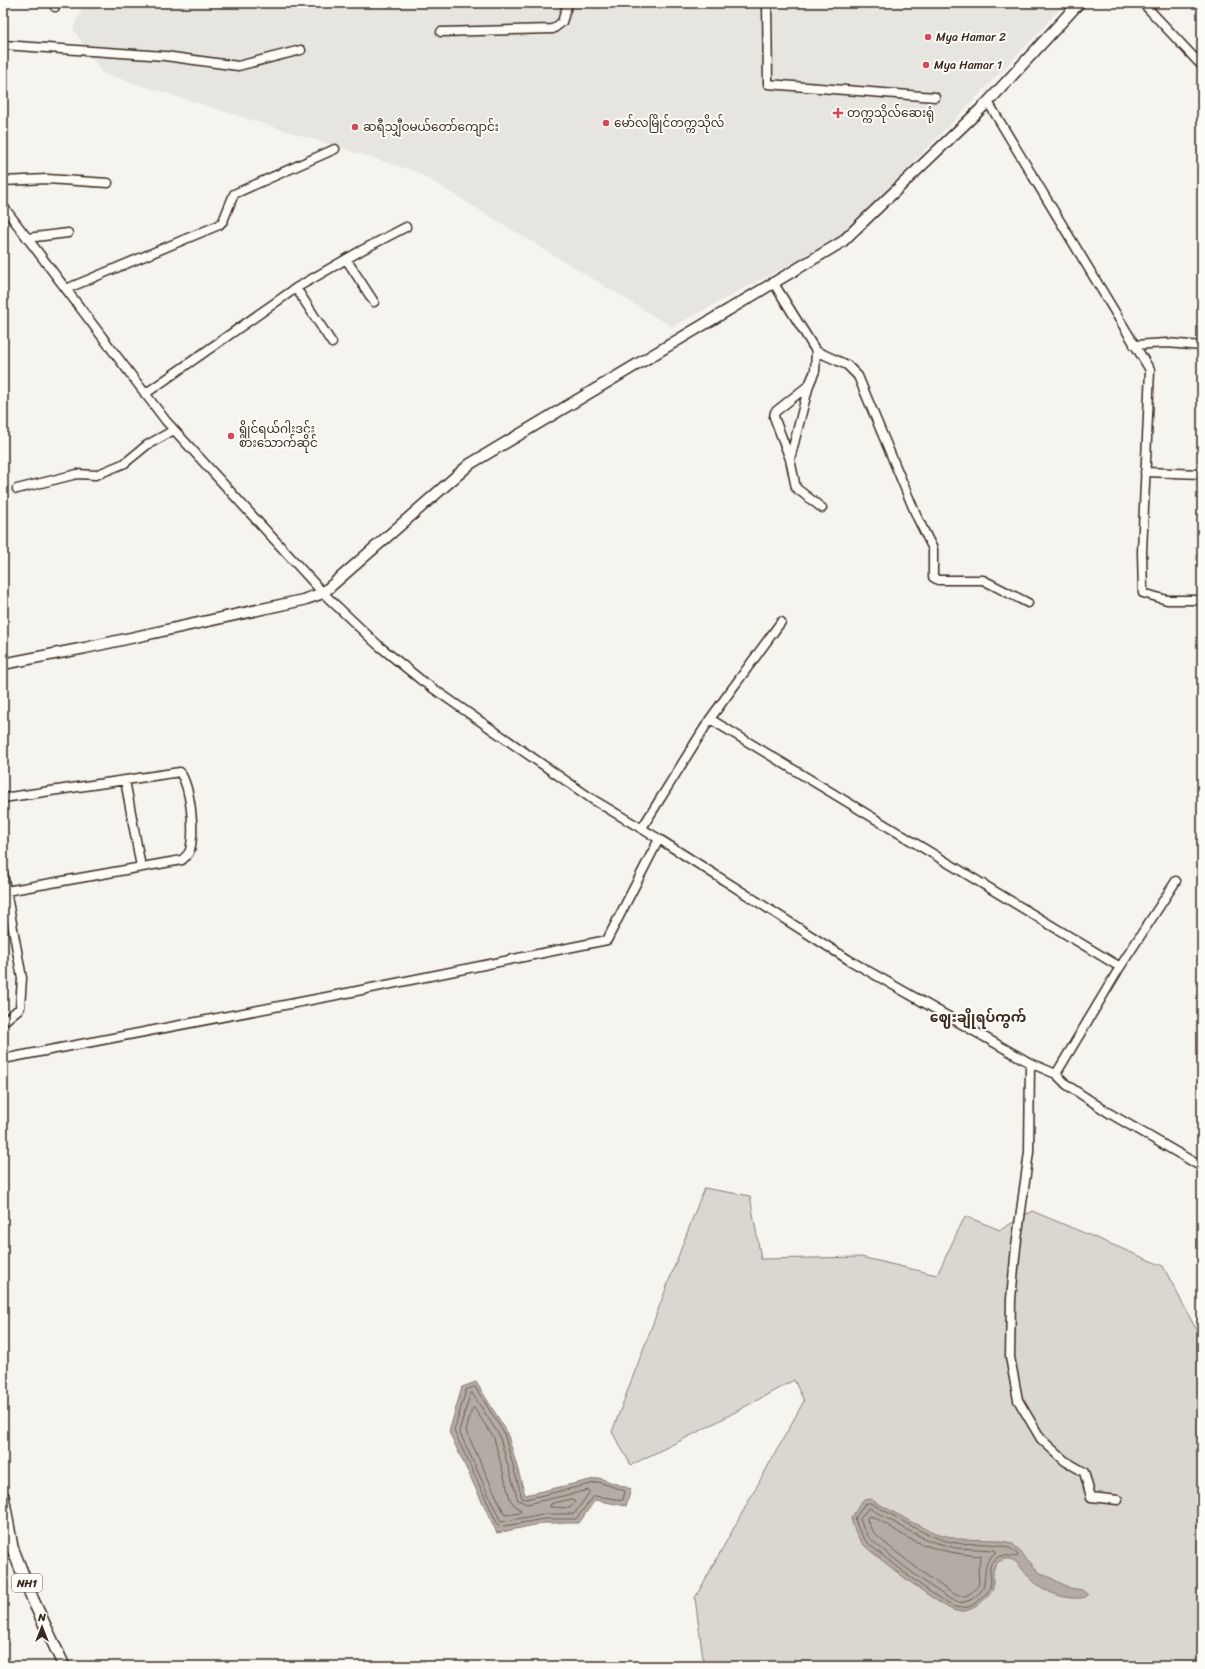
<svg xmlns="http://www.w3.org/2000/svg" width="1205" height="1669" viewBox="0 0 1205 1669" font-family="Sriracha,'Noto Sans Myanmar',sans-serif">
<rect width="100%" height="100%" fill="#f5f4ee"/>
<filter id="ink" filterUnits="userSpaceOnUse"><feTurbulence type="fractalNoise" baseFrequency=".025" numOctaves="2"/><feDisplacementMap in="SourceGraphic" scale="8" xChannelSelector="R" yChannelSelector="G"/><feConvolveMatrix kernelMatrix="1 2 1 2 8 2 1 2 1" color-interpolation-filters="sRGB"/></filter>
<g filter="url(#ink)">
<path fill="#e7e5df" d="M84,3h981l-41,45 -183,189 -169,90 -255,-155 -315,-99 -29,-44z"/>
<path fill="#dad6d0" stroke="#8a8077" d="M704,1188l46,8 11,63 100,-2 76,18 28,-59 35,14 32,-19 131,55 34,65 5,3v332h-498l-9,-68 109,-197 -10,-21 -90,49 -73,36 -19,-33z"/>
<path fill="#b4aca4" stroke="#84786e" d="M476,1382l31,50 18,63 74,-17 32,11 -5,17 -31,-6 -16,23h-35l-47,10 -48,-101 13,-45z
M870,1499l43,24 20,9 24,7 39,1 16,3 27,29 31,16 12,2 6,5c-4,4 -10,3 -15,3 -17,-1 -33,-9 -45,-22 -5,-5 -10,-15 -18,-17 -5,-1 -10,2 -14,4l-3,8v18c-10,13 -20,24 -37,22 -11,-1 -84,-57 -94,-68 -6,-8 -9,-16 -11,-25l12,-18z"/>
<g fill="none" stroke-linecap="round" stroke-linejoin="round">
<path stroke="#6b5e54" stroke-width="1" d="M475,1387l29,46 18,65 4,1 73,-17 26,9 -2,9 -29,-4 -18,23h-32l-45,8 -45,-96 12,-41z
M472,1393l27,42 19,65 9,4 62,-14v3l-15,21h-31l-42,8 -42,-91 11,-36z
M474,1408l20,30 16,61 4,6 7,5 -1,3 -15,2 -39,-84 6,-22z
M573,1499l2,3 -5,6 -20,-1 1,-3z
M870,1503c29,14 54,35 87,40 15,2 55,-3 61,13 -5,3 -17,-5 -25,5 -7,7 0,17 -3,26 -3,8 -15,18 -22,20 -3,1 -10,1 -13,0 -12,-3 -80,-56 -90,-67 -5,-6 -8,-14 -10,-22l10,-14z
M869,1508l40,23 21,10 26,7 39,2 1,2c-22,16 1,36 -28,49 -3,1 -9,2 -12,1 -12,-4 -80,-56 -88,-66 -4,-5 -6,-11 -8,-17z
M869,1516c9,1 28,16 37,21 24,12 48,17 75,19l-3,14 1,14c-5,6 -11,14 -20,12 -9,-1 -77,-54 -85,-63 -3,-4 -6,-9 -7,-14z"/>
<defs>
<path id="minor" d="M767,3l1,81 167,13
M1143,3l59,63
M55,7l1,-4
M441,32l112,-3 9,-7 6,-19
M3,45l162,11 73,10 63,-16
M988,102l162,268 -8,182 1,41 24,7h35
M3,181l44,-2 61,4
M3,206l163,215 157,172 55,52 43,35 171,119 67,40 190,121 181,103 26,11 11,11 42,28 93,54
M27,238l41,-5
M346,259l28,43
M773,282l43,69 31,14 11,11 59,141 16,32v28l5,3h45l45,23
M296,288l36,55
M66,289l153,-64 4,-4 11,-27 101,-45
M1134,345l33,-2 35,3
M809,385l-34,27 -1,5 16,42 6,29 26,20
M145,394l151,-106 66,-38 44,-23
M790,459l19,-74 6,-14 1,-20
M1145,472l57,2
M17,489l60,-15 19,1 29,-12 22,-18 27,-15
M710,719l410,248
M125,780l16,87
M3,798l177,-26c11,17 15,58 10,78 -1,4 -5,7 -8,10l-176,31
M642,828l68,-109 71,-97
M3,874l19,104 -2,30 -17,14
M3,1059l339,-65 265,-54 52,-101
M1030,1063l-1,89 -13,95 -5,52 -1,58 8,43 23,39 24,22 19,11 7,25 27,3
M1056,1074l64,-107 56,-86"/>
<path id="major" d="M3,664l82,-16 218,-48 20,-7 147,-129 372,-222 146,-140 91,-99"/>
<path id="highway" d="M3,1496l9,51 21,53 31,66"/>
</defs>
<use href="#minor" stroke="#3b2a1e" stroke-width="11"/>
<use href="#major" stroke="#3b2a1e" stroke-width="13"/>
<use href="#highway" stroke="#3b2a1e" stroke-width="14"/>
<use href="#minor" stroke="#fdfcf7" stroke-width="8"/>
<use href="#major" stroke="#fdfcf7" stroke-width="10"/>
<use href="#highway" stroke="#fdfcf7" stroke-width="11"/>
</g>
</g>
<g fill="#d1495b" stroke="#fdfcf7" stroke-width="1.5">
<circle cx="928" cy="37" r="4"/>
<circle cx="926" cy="65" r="4"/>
<path d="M836 107h4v4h4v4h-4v4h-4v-4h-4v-4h4z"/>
<circle cx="606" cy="123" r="4"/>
<circle cx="355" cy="127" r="4"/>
<circle cx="231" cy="436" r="4"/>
</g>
<g text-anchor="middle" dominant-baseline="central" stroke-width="4" stroke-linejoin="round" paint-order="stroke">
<rect fill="#fdfcf7" stroke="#75695f" stroke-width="1" x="12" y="1574" width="30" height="18" rx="3"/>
<g font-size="11" font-weight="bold" fill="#3b2a1e">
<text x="27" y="1583">NH1</text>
</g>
<g font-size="12" fill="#3b2a1e" stroke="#fdfcf7" text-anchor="start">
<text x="936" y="37">Mya Hamar 2</text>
<text x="934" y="65">Mya Hamar 1</text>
<text x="847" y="113">တက္ကသိုလ်ဆေးရုံ</text>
<text x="614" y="123">မော်လမြိုင်တက္ကသိုလ်</text>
<text x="363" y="127">ဆရီသျှီဝမယ်တော်ကျောင်း</text>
<text x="239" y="429">ရွိုင်ရယ်ဂါးဒင်း<tspan x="239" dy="14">စားသောက်ဆိုင်</tspan></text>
</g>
<g font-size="14" font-weight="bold" fill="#3b2a1e" stroke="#fdfcf7">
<text x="978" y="1017">ဈေးချိုရပ်ကွက်</text>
</g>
</g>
<rect width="1205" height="1669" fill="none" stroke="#fdfcf7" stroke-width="16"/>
<rect x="8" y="8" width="1189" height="1653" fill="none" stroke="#3b2a1e" stroke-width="1.5" filter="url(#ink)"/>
<g transform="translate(42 1627)" stroke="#fdfcf7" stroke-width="3" paint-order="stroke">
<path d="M0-3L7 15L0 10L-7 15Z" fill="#3b2a1e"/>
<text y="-6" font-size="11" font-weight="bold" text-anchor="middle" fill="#3b2a1e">N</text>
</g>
</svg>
